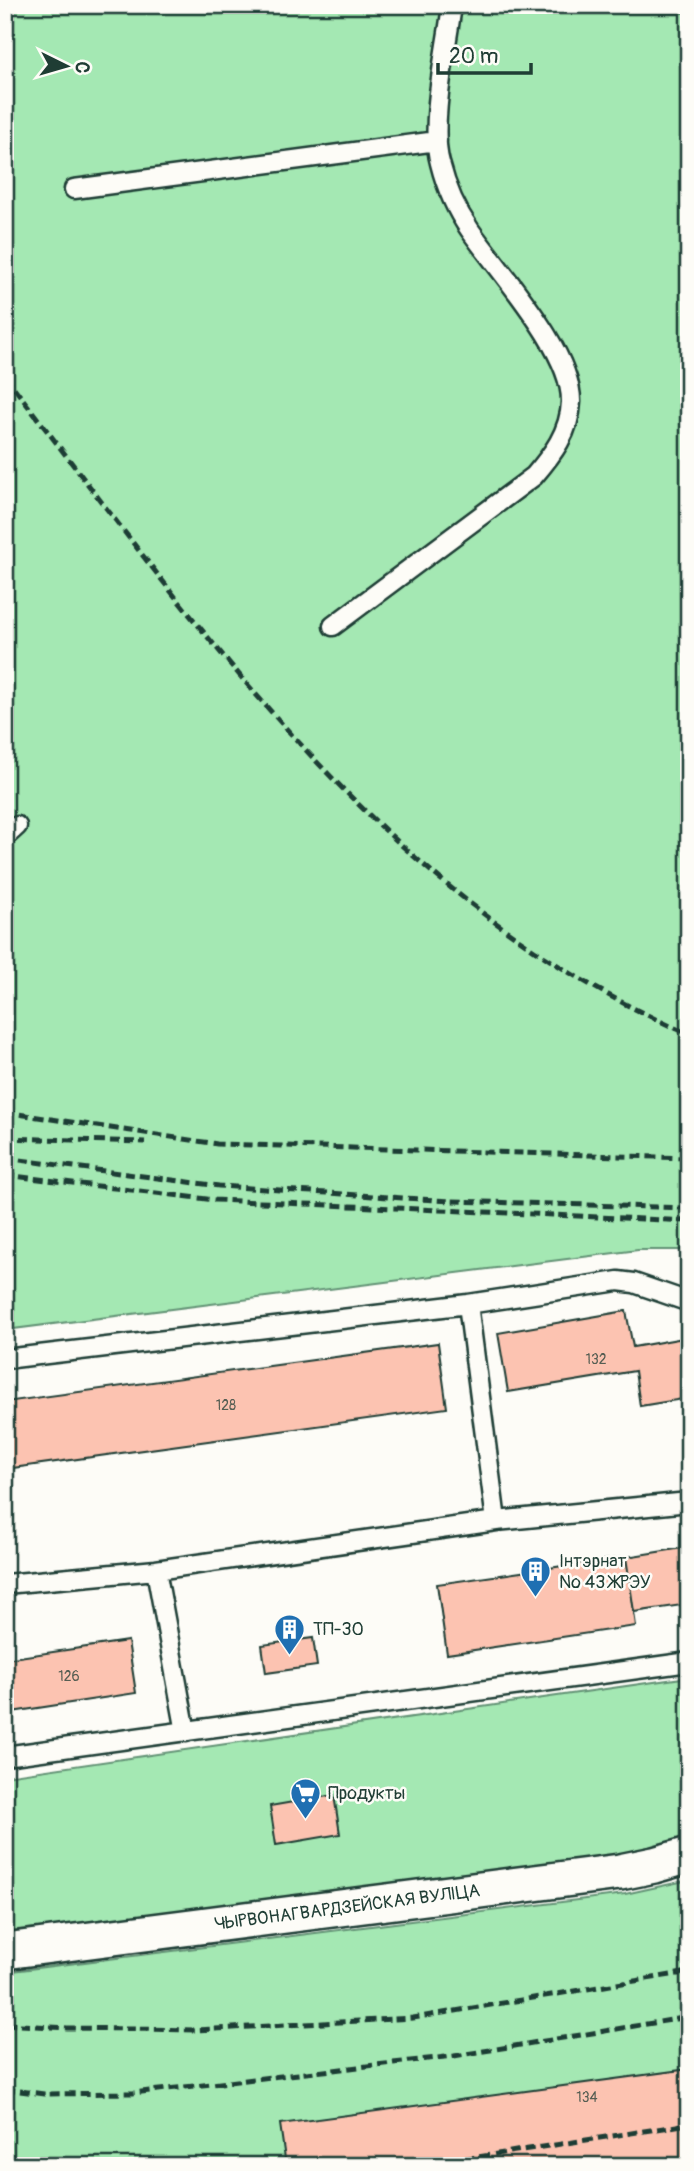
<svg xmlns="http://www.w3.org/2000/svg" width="694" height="2171" viewBox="0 0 694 2171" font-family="Pangolin,sans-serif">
<rect width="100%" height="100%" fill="#fdfcf7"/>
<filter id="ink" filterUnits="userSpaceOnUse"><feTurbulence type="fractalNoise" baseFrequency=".0143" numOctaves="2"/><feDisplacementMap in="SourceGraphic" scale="14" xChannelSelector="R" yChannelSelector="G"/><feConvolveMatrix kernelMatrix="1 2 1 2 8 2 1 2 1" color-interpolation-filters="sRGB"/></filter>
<g filter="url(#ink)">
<path fill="#a4e8b3" stroke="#629274" stroke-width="2" d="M5,5h216l468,8v1237h-51l-633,80z
M689,1677v159l-26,9 -36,8 -513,68 -109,10v-155z
M689,1880v286h-684v-194l620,-78z"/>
<path fill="#fcc3b1" stroke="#1f3d34" stroke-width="2" d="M626,1311l7,36 56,-10v61l-49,8 -5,-35 -127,21 -10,-59z
M438,1343l9,65 -442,61v-67z
M689,1547v57l-55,8 -8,-55z
M626,1557l10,69 -189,28 -10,-70z
M313,1638l4,28 -51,7 -4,-28z
M128,1641l8,52 -131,20v-54z
M334,1795l6,39 -64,11 -6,-39z
M689,2069v97h-403l-6,-42z"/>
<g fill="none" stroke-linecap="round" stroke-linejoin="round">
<defs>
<path id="service" d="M74,189l363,-48
M333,626l201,-150c18,-21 36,-44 37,-74 1,-51 -71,-129 -101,-172 -14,-20 -24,-43 -30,-67 -11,-39 7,-116 12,-158
M5,837l12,-11
M468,1304l28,217
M5,1359l463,-55 150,-23 16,2 55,19
M156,1570l30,162
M5,1584l151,-14 340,-49 193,-19
M5,1756l684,-94"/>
<g id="minor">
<path id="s1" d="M5,1951l615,-79 34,-7 35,-10"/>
</g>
</defs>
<use href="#service" stroke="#1f3d34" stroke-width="23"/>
<use href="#minor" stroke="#1f3d34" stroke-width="40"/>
<use href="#service" stroke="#fdfcf7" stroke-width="18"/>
<use href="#minor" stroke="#fdfcf7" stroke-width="35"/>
<path stroke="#1f3d34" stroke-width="5" stroke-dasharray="10 5" stroke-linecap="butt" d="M5,376c193,249 383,531 684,658
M5,1112l212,32 472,14
M5,1138l140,4
M5,1158l214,28 232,15 238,7
M5,1175l210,25 474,21
M5,2024l62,4 129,2 217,-12 276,-46
M5,2089l39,5 89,-1 321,-37 235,-39
M420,2166l269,-42"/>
</g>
</g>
<defs>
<symbol id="building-pin" viewBox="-11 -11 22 30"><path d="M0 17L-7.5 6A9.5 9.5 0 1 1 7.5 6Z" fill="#1f6fb2" stroke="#fdfcf7"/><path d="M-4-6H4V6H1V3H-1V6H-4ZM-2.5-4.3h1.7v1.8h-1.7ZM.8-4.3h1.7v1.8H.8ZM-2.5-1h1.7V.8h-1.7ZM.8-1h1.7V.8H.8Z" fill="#fff"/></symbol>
<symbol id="supermarket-pin" viewBox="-11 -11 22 30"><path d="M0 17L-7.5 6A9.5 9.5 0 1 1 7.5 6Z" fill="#1f6fb2" stroke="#fdfcf7"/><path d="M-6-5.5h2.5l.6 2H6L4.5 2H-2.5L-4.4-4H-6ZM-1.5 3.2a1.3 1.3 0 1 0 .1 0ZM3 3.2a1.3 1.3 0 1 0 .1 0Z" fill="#fff"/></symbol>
</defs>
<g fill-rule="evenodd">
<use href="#building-pin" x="518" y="1554" width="35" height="47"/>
<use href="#building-pin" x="272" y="1612" width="35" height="47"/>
<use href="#supermarket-pin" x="288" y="1776" width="35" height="47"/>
</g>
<g text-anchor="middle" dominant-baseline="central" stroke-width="5" stroke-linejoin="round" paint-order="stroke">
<g font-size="14" fill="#565e53">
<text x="596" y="1359">132</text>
<text x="226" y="1405">128</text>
<text x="69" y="1676">126</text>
<text x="587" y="2097">134</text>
</g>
<g font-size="18" fill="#1f3d34" stroke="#fdfcf7" text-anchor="start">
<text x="559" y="1561">Інтэрнат<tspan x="559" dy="21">№ 43 ЖРЭУ</tspan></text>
<text x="313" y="1629">ТП-30</text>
<text x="328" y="1793">Продукты</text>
</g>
<g font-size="18" fill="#1f3d34" stroke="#fdfcf7">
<text stroke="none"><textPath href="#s1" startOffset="345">ЧЫРВОНАГВАРДЗЕЙСКАЯ ВУЛІЦА</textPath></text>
</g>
</g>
<rect width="694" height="2171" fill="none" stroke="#fdfcf7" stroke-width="28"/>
<rect x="14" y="14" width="666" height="2143" fill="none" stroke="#1f3d34" stroke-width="2.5" filter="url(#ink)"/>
<g transform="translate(66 66) rotate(95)" stroke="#fdfcf7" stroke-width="5" paint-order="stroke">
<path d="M0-5L12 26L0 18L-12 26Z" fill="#1f3d34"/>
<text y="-10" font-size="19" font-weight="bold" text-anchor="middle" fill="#1f3d34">С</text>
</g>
<path d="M438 63v10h93v-10" fill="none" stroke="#1f3d34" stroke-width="3.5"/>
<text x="449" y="63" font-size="21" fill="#1f3d34" stroke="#fdfcf7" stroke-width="5" paint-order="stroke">20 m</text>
</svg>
